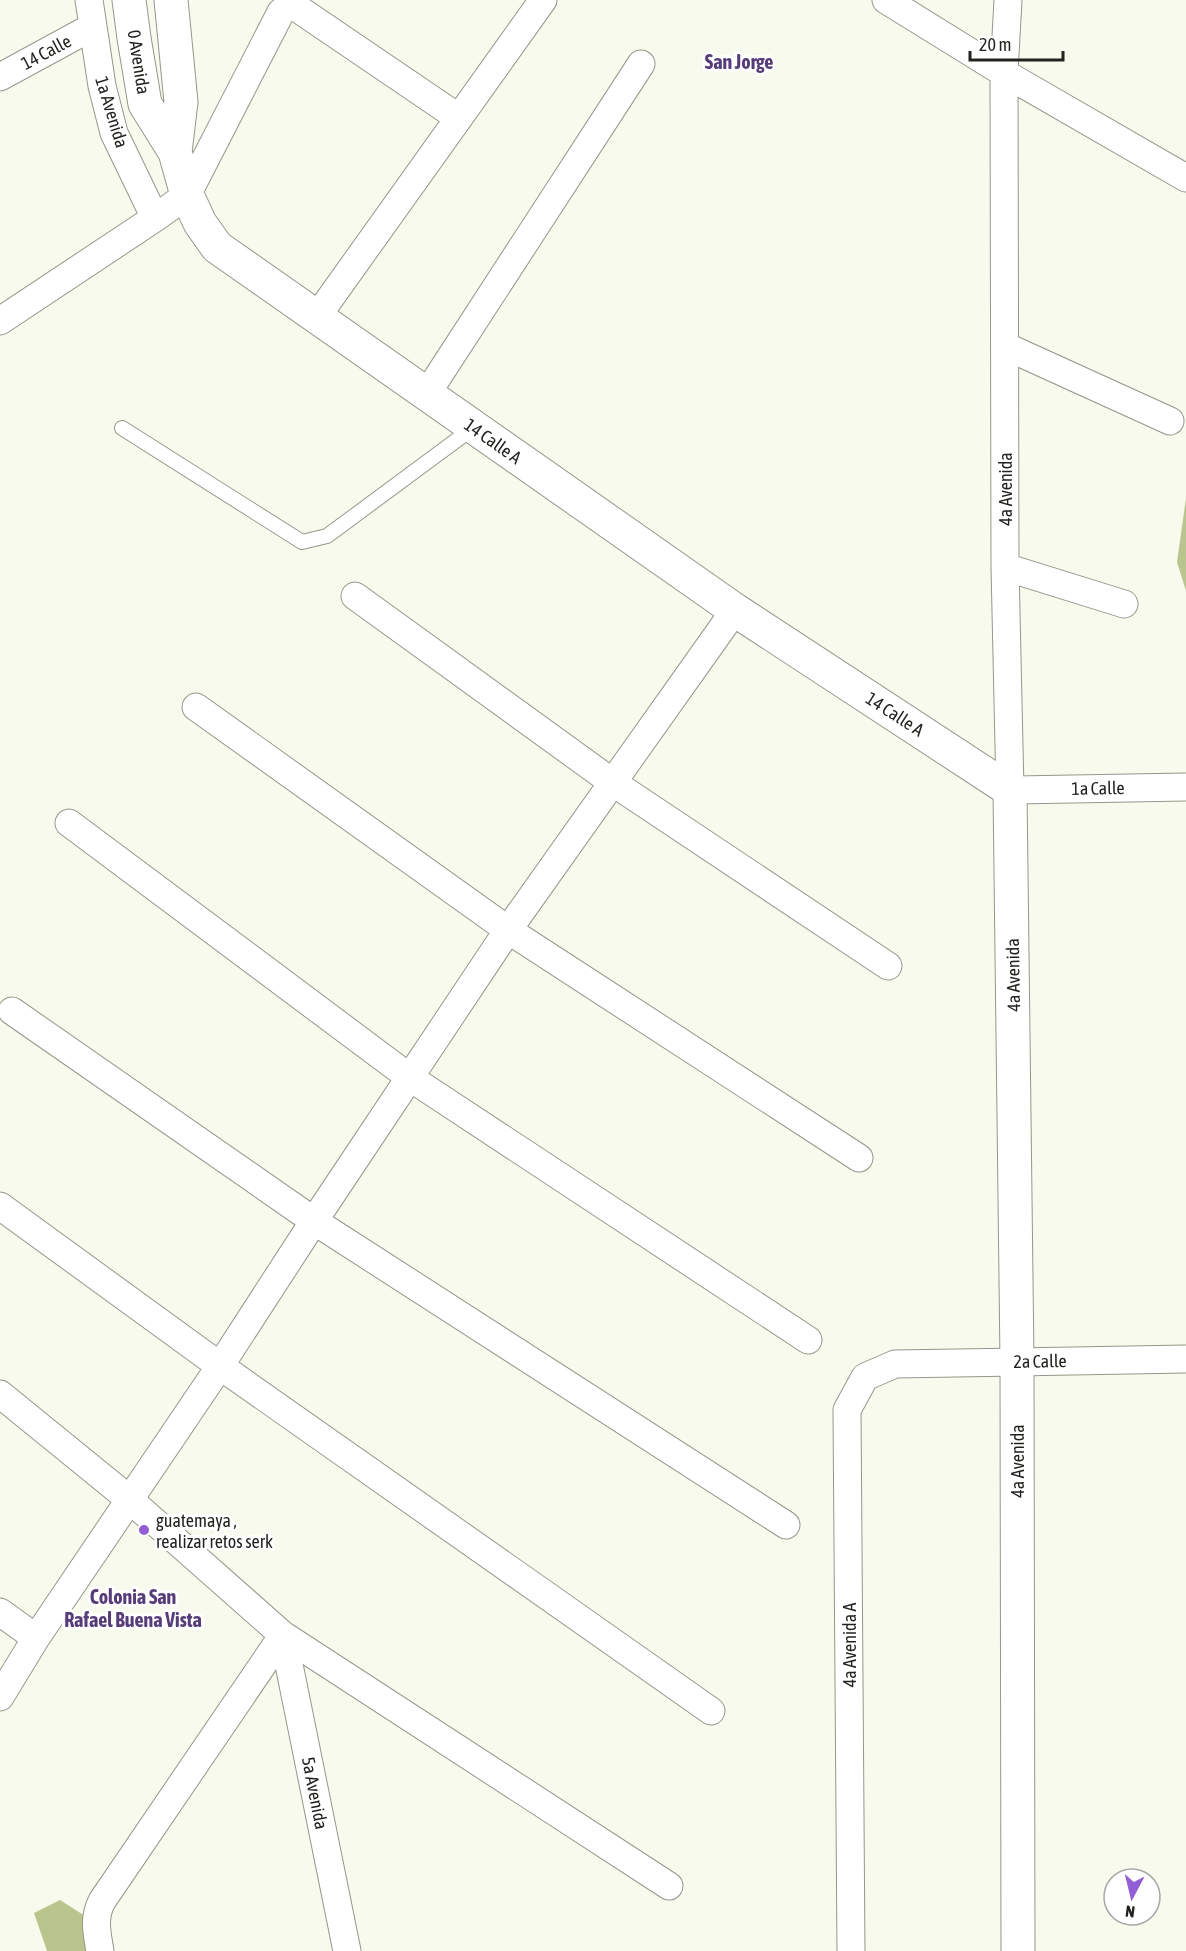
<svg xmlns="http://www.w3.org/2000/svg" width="1186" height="1951" viewBox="0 0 1186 1951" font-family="'Asap Condensed',sans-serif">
<rect width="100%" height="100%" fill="#f7faec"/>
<path fill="#bac58e" d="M1186,498v93l-9,-29z
M60,1900l22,14 22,5 -1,32h-56l-13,-38z"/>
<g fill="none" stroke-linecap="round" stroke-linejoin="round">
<defs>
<path id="lane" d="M122,428l180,114 25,-6 146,-108"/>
<path id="street" d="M89,0l13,86 12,47 41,85
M886,0l118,73 182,105
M1008,0l-4,73 1,494 5,223 176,-3
M0,77l92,-50
M316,318l227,-318
M0,321l155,-103 32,-23 94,-183 7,-5 9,1 162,110
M1005,346l165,75
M426,395l215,-331
M1005,567l119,37
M355,596l257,186 276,184
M196,707l312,223 351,228
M69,823l340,254 399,263
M12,1011l302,210 472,304
M0,1206l220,160 491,345
M0,1394l129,105 154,136 386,251
M0,1612l36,26
M283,1635l64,316
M0,1697l36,-59 184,-272 94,-145 194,-291 227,-320
M100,1951c-3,-18 -7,-33 2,-50l181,-266
M851,1951l-4,-541 18,-33 30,-13 291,-5"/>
<path id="secondary" d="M129,0l5,38 11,66 30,48 12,43 13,28 17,24 518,363 275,180 7,571 1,590
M171,0l10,102 -6,50"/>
</defs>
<use href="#lane" stroke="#95978b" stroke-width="16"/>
<use href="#street" stroke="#95978b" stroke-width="29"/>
<use href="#secondary" stroke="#95978b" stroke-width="35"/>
<use href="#lane" stroke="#fff" stroke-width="14"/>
<use href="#street" stroke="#fff" stroke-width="27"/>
<use href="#secondary" stroke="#fff" stroke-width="33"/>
</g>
<circle fill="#925dd5" stroke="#fff" stroke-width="2" cx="144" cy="1530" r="6"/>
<g text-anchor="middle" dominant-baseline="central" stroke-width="6" stroke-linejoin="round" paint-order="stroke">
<g font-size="18" fill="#22231f" stroke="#fff">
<text transform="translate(46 52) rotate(-28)">14 Calle</text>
<text transform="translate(139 62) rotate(81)">0 Avenida</text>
<text transform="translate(112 112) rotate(73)">1a Avenida</text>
<text transform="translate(493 441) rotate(35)">14 Calle A</text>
<text transform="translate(1005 489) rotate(-90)">4a Avenida</text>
<text transform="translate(895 714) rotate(33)">14 Calle A</text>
<text transform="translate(1098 788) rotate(-1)">1a Calle</text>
<text transform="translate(1013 975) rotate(-91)">4a Avenida</text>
<text transform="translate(1040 1361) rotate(-1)">2a Calle</text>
<text transform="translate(1017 1461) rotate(-90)">4a Avenida</text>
<text transform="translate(849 1645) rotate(-90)">4a Avenida A</text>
<text transform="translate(315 1793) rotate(79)">5a Avenida</text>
</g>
<g font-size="18" fill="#22231f" stroke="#fff" text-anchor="start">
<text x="156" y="1520">guatemaya ,<tspan x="156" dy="21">realizar retos serk</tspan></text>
</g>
<g font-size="20" font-weight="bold" fill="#563d79" stroke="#fff">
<text x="739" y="61">San Jorge</text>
<text x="133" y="1596">Colonia San<tspan x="133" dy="23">Rafael Buena Vista</tspan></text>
</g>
</g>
<g transform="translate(1132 1897) rotate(187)"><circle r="28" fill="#ffffff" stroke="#a7a7a5" stroke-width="1.5"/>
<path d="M0-4.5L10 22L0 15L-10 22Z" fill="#925dd5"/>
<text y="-9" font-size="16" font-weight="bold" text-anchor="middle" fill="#22231f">N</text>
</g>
<path d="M970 51v9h93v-9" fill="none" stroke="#22231f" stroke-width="3"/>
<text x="979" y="51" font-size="18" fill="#22231f" stroke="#ffffff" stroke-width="4.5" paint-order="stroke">20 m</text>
</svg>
